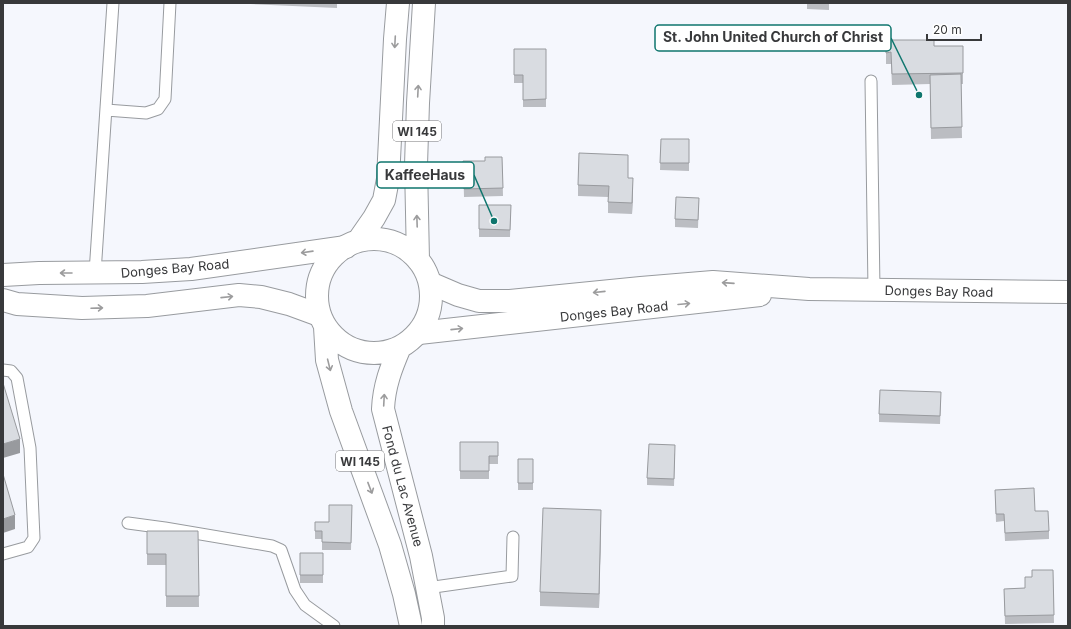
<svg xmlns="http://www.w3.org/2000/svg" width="1071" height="629" viewBox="0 0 1071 629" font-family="Inter,sans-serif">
<rect width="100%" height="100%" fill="#f5f7fd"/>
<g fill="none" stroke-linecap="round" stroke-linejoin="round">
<defs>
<path id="lane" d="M871,81l3,209
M106,110l40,3 12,-4 7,-10 5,-96
M95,273l18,-270
M3,370l8,1 6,7 13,70 4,90 -6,9 -25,7
M128,523l37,5 107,18 9,4 14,40 10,15 29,21
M427,588l85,-12 1,-39"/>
<path id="secondary" d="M3,275l36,-2 103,-1 49,-3 155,-22
M430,283l28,12 21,6h31l131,-13 72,-6 96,7 259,3
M3,300l14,4 65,4 65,-2 92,-11 22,2 28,7 30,11
M419,333l341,-38"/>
<path id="primary" d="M317 296a57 57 0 1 1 114 0a57 57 0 1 1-114 0Z
M358,241l16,-23 10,-18 4,-21 7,-140 3,-36
M418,260l-2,-95 2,-62 6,-100
M325,327l2,33 14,51 49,134 14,49 7,32
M400,347c-9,21 -16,39 -17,62l38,147 12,62v8"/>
</defs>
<use href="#lane" stroke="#989b9f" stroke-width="13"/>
<use href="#secondary" stroke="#989b9f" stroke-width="24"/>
<use href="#primary" stroke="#989b9f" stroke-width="24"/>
<use href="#lane" stroke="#fff" stroke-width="11"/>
<use href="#secondary" stroke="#fff" stroke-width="22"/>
<use href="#primary" stroke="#fff" stroke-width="22"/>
</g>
<path fill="#bbbdc2" d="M228,3h109v5z
M807,3h22v7l-22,-1z
M886,40l48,6h29v38h-2l1,54 -31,1 -1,-55 -38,1 -1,-21h-5z
M514,49h32v58h-23v-24h-9z
M661,139h28v32l-29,-1z
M502,157l1,39 -39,1 -1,-36h22z
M628,166v12l5,11 -1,25 -24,-1v-16l-30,-1v-11z
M699,198l-1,30 -23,-1v-8z
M479,205h32l-1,32h-31z
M941,400l-1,24 -61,-2v-8z
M460,442h38v22h-9v15h-29z
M675,453l-1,33 -27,-1v-7z
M518,459h15v31h-15z
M995,490l40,21 14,20v8l-44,2 -1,-20 -8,1z
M352,505l-1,45h-29v-11h-7v-17h14z
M601,524l-2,84 -59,-2v-14z
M147,531h51l1,76h-33v-42h-19z
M300,553h23v30h-23z
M1053,570l1,53 -49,1 -1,-35 21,-1z"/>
<path fill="#989a9e" d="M633,178v11l-1,25v-11z
M20,439v14l-17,5v-14z
M601,510v14l-2,84v-14z
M15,515v14l-12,4v-14z"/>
<path fill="#d9dce1" stroke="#989a9e" d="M886,40h48v6h29v27l-71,1 -1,-22 -5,1z
M514,49h32v50l-23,1v-25h-9z
M961,74l1,53 -31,1 -1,-53z
M661,139h28v24h-29z
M579,153l49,2v23h5l-1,25 -24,-1 1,-16 -31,-1z
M485,157h17l1,31 -39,1 -1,-28h22z
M676,197l23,1 -1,22 -23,-1z
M479,205h32l-1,25 -31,-1z
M3,383l17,56 -17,5z
M880,390l61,2 -1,24 -61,-2z
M460,442h38v14h-9v15h-29z
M649,444l26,1 -1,34 -27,-1z
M518,459h15v24h-15z
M3,474l12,41 -12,4z
M1034,488l1,23h13l1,20 -44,2 -1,-19h-8l-1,-24z
M329,505h23l-1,38 -29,-1v-11h-7v-9h14z
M543,508l58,2 -2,84 -59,-2z
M147,531h51l1,65h-33v-42h-19z
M300,553h23v22h-23z
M1032,570h21l1,45 -49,1 -1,-27 21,-1v-11h7z"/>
<defs><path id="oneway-shaft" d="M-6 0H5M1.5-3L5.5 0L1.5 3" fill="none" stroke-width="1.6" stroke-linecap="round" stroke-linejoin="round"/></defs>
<g stroke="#9c9c9d">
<use href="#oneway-shaft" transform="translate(395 42) rotate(93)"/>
<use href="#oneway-shaft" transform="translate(418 91) rotate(-87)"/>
<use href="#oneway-shaft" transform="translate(417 221) rotate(-92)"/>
<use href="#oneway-shaft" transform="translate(307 252) rotate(172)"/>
<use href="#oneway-shaft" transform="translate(66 273) rotate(-180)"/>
<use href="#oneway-shaft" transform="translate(728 283) rotate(-176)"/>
<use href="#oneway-shaft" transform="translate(599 292) rotate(174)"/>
<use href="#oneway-shaft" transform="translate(227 297) rotate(-6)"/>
<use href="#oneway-shaft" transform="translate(684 304) rotate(-5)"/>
<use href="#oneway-shaft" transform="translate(97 308) rotate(-2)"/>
<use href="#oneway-shaft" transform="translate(457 329) rotate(-6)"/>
<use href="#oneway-shaft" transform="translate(329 365) rotate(76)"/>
<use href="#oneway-shaft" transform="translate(384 400) rotate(-87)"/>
<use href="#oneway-shaft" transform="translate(370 488) rotate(69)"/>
</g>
<g text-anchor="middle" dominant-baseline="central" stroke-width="3" stroke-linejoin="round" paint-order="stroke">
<g fill="#fff" stroke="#747476" stroke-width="1">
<rect x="393" y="121" width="48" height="20" rx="3"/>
<rect x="336" y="451" width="48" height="20" rx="3"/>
</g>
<g font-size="12" font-weight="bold" fill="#38393b">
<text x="417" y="131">WI 145</text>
<text x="360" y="461">WI 145</text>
</g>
<g font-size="13" fill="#38393b" stroke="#fff">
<text transform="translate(175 268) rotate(-5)">Donges Bay Road</text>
<text transform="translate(939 291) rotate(1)">Donges Bay Road</text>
<text transform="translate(614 311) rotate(-6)">Donges Bay Road</text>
<text transform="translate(403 486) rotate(75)">Fond du Lac Avenue</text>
</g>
</g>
<path fill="none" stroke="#0f766e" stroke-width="1.5" d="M919 95L891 38M494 221L474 175"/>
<g fill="#0f766e" stroke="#fff" stroke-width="1.5">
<circle cx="919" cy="95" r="4"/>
<circle cx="494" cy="221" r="4"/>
</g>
<g fill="#fff" stroke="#0f766e" stroke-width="1.5">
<rect x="655" y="25" width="236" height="26" rx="4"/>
<rect x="377" y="162" width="97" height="26" rx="4"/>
</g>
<g font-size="14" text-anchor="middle" font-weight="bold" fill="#38393b">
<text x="773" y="42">St. John United Church of Christ</text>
<text x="425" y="180">KaffeeHaus</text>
</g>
<rect width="1071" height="629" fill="none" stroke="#38393b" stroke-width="8"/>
<path d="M927 34v6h54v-6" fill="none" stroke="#38393b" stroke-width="2"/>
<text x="933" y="34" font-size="12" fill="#38393b" stroke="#ffffff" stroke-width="3" paint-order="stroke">20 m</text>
</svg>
